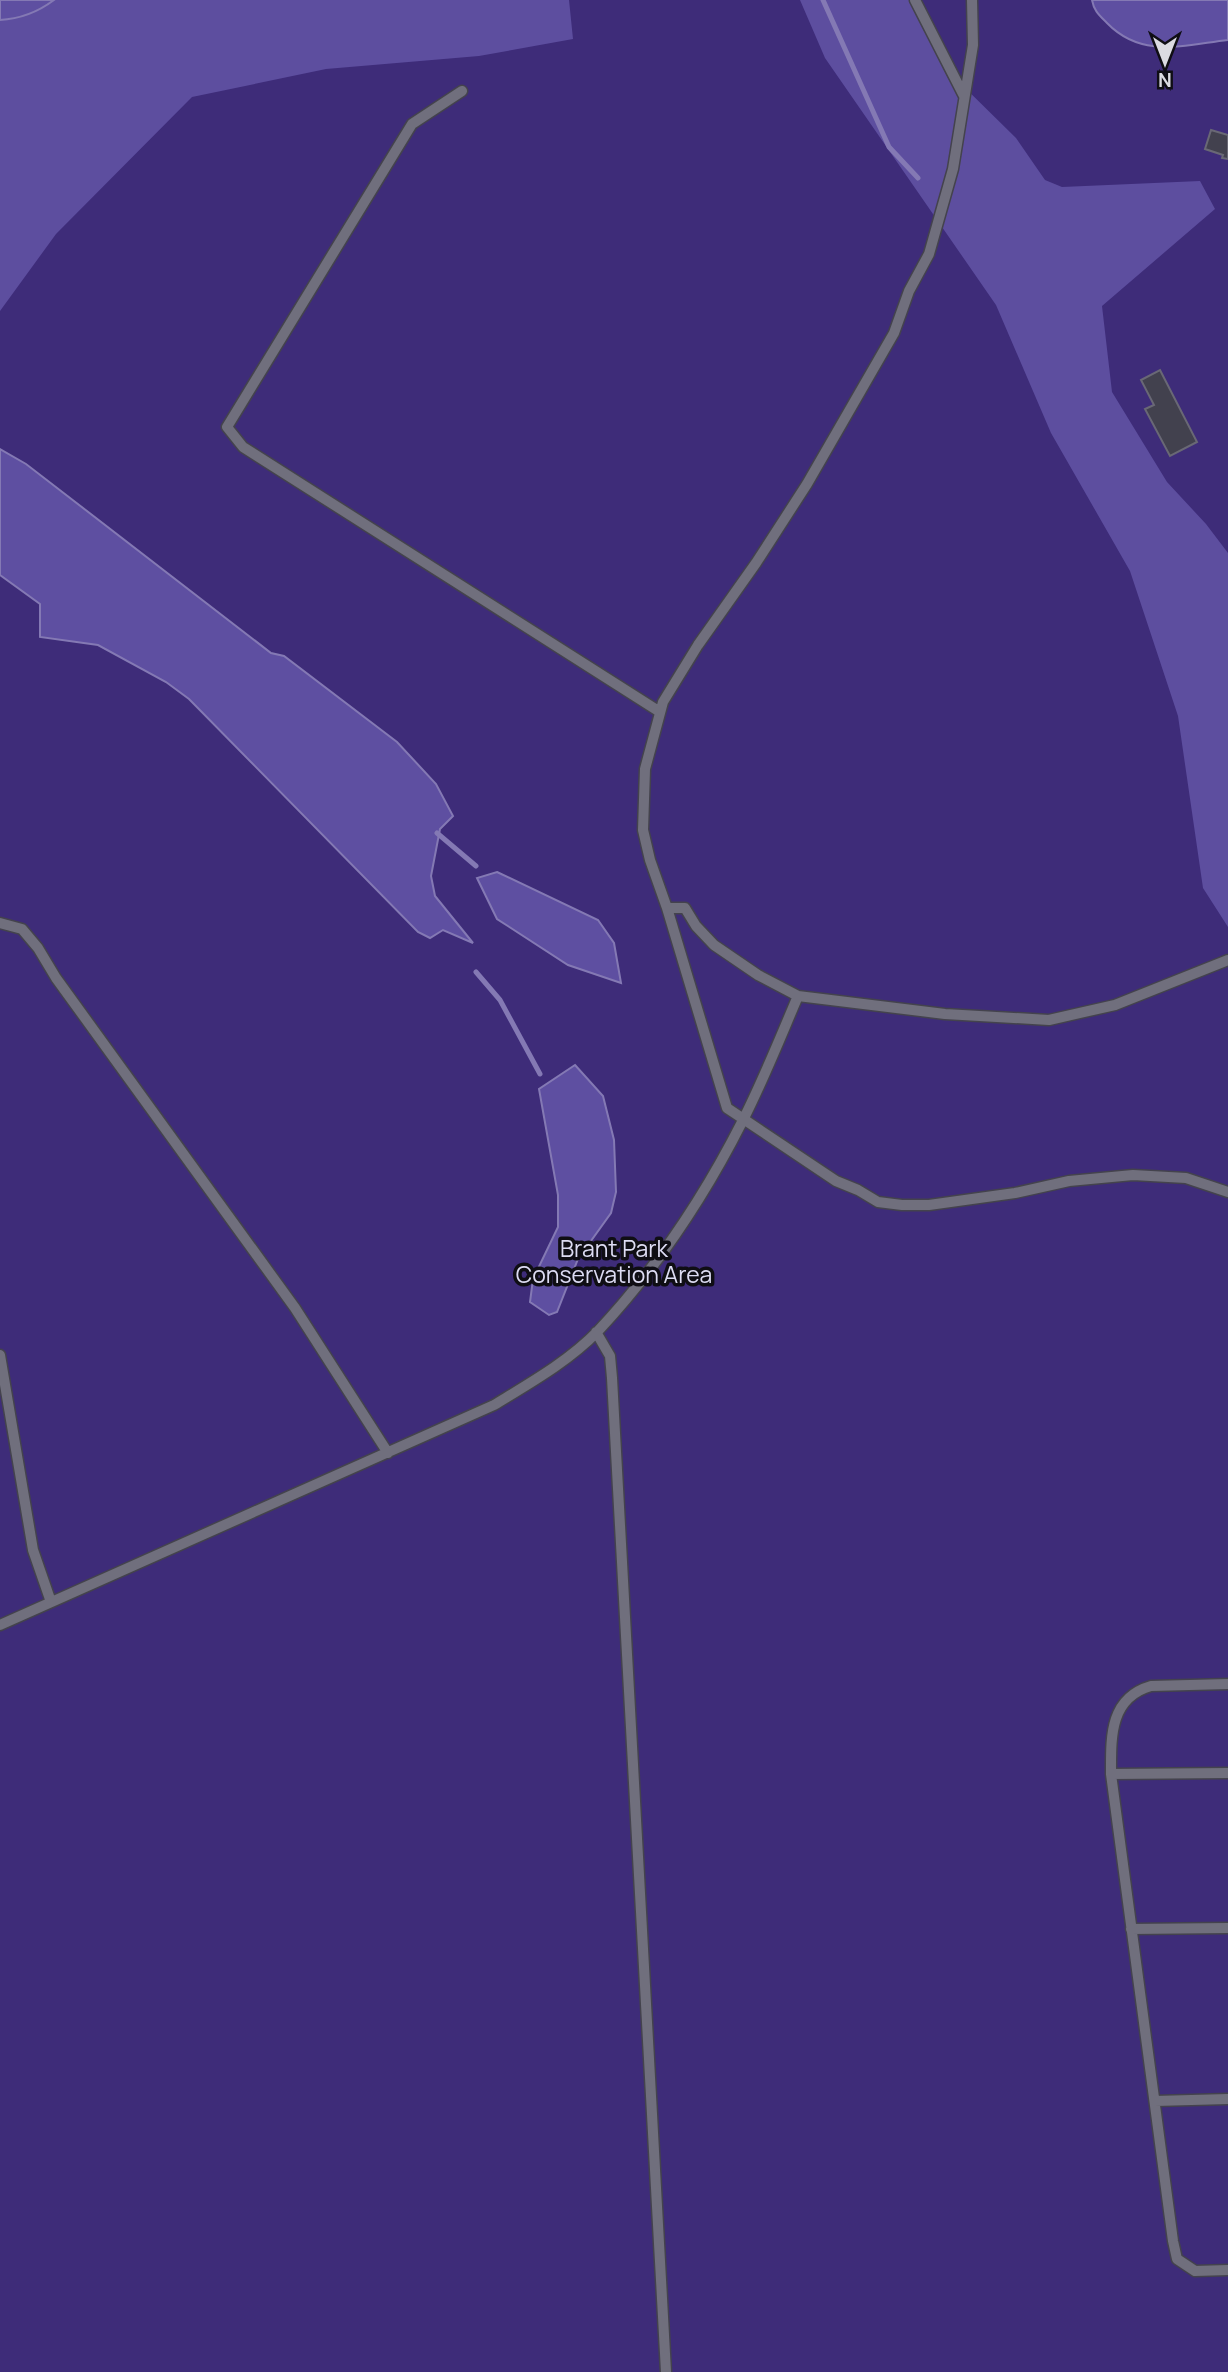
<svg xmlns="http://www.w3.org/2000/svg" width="1228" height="2372" viewBox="0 0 1228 2372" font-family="Manrope,sans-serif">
<rect width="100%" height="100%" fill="#262530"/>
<path fill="#3e2c79" d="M161,0h1067v2372h-1228v-2222z"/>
<path fill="#5d4e9f" d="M54,0h515l4,39 -94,17 -153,13 -134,28 -136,137 -56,77v-291c19,-1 38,-8 54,-20z
M800,0h111l43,77 62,61 29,42 17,7 138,-6 15,28 -113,97 10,86 55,90 39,42 22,29v374l-25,-39 -25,-172 -48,-145 -79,-138 -55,-128 -171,-247z"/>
<path fill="#5e4fa1" stroke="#8479b4" stroke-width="2" d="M0,0h54c-16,12 -35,19 -54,20z
M1092,0h136v40c-44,5 -86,19 -121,-17 -8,-8 -13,-12 -15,-23z
M0,449l26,15 245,189 13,3 113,86 39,42 17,32 -13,13 -9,47 4,20 38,47 -30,-13 -13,8 -12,-6 -229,-233 -23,-17 -68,-37 -58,-8v-33l-40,-29z
M497,872l101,48 16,23 7,40 -53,-18 -71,-46 -20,-41z
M575,1065l28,31 11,44 2,52 -5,21 -33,46 -21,53 -8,3 -19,-13 3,-23 25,-52v-32l-19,-106z"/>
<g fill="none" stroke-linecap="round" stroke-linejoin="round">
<path stroke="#8479b4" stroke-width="5" d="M823,0l66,147 29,31
M437,833l39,33
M476,972l24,28 40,74"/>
</g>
<path fill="#42414e" stroke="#696875" stroke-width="2" d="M1211,130l17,5v24l-6,-1 1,-3 -18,-6z
M1160,370l37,72 -27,14 -25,-47 9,-4 -13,-25z"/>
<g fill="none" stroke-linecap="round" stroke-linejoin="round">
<defs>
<path id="service" d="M915,0l49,96
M972,0l1,45 -20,124 -24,85 -20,37 -15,42 -87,151 -51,79 -58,82 -35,57 -18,67 -2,61 7,30 17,48 60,200 109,73 22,9 20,12 24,3h27l86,-12 54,-12 64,-6 53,3 42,14
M462,91l-50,33 -185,303 16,20 417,265
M667,908h18l11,18 18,19 44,30 40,21 147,18 104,6 66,-15 113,-45
M0,923l22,6 16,19 18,30 239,330 93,145
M596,1332l14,24 2,22 54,994
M0,1355l33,195 18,52
M0,1625l494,-220c36,-22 75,-44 104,-74 58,-62 106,-134 144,-209 21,-41 38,-84 56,-126
M1228,1684l-77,2c-42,12 -40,52 -40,88l62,467 4,18 18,12 33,-1
M1111,1774l117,-1
M1131,1929l97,-1
M1155,2101l73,-2"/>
</defs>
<use href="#service" stroke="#44434d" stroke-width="13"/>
<use href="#service" stroke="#706f7d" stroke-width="10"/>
</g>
<g text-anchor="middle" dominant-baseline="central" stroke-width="7" stroke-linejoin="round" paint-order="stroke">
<g font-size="23" fill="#dddcf3" stroke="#0f0e14">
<text x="614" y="1248">Brant Park<tspan x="614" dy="26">Conservation Area</tspan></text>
</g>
</g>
<g transform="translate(1165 63) rotate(180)" stroke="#0f0e14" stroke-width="5" paint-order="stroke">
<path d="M0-5L12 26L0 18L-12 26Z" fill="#dbdbe2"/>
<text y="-10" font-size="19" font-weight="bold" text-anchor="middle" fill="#dbdbe2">N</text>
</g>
</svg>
